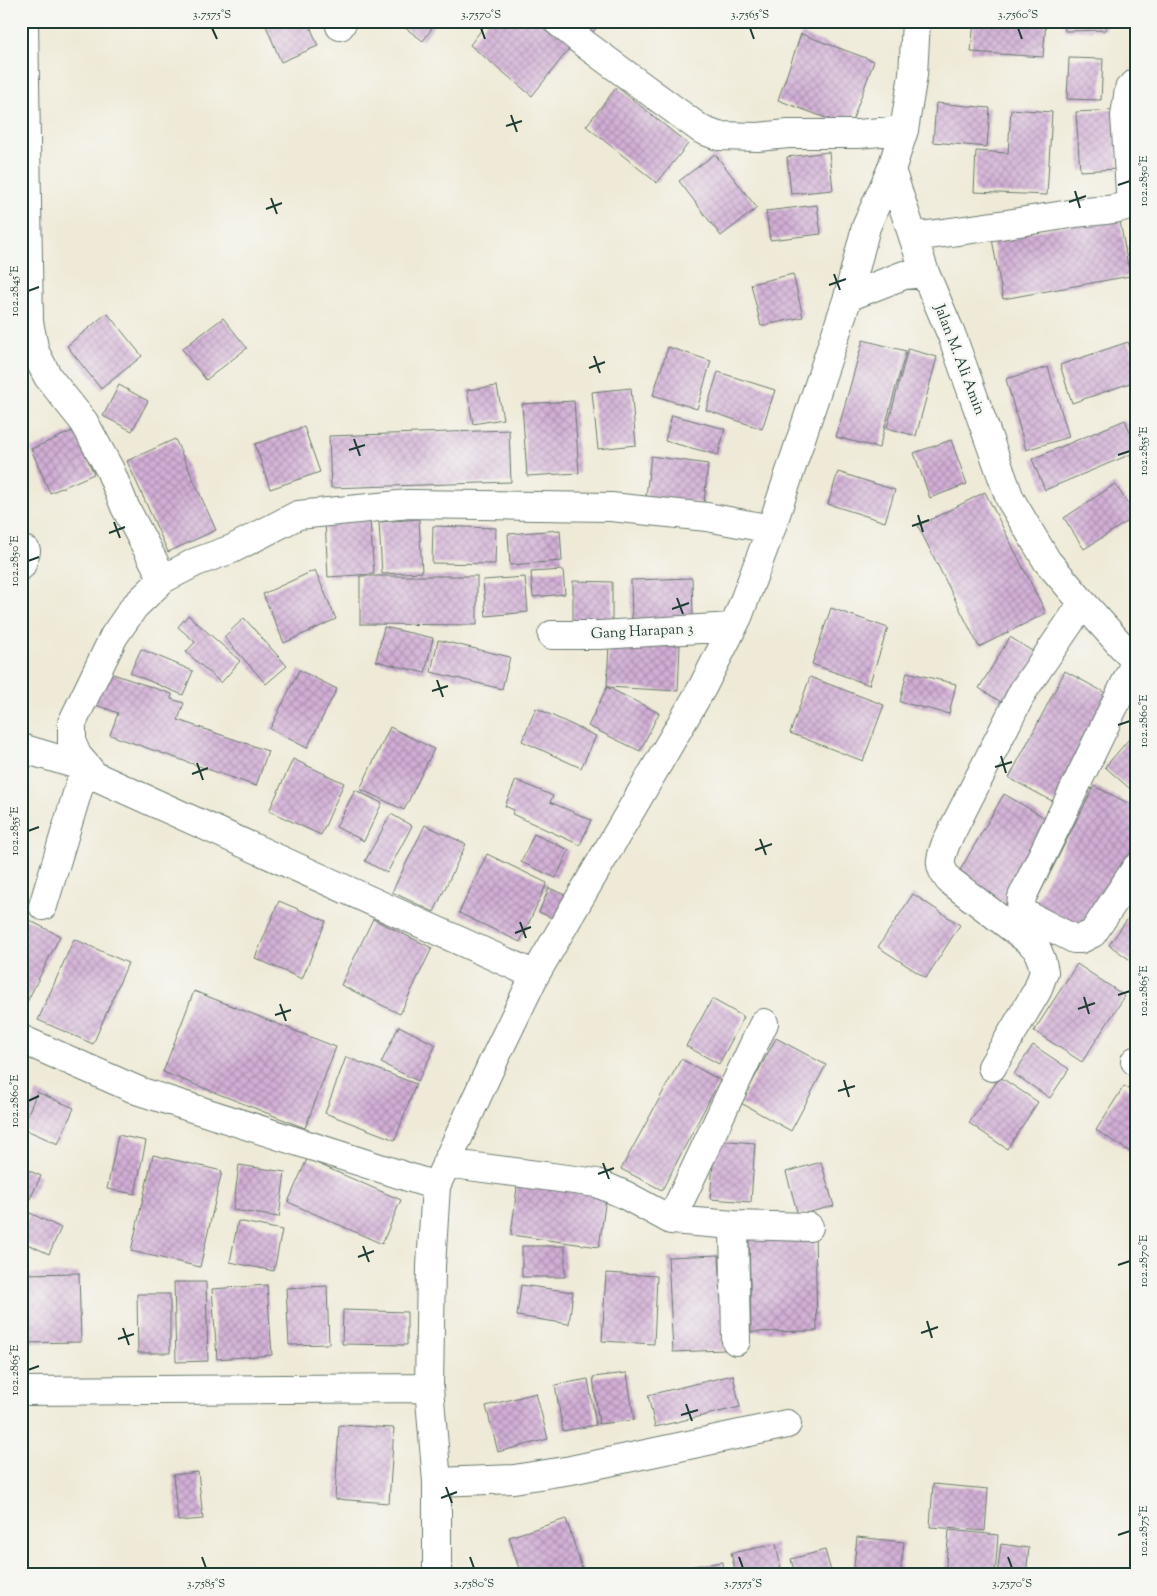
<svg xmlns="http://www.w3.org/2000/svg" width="1157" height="1596" viewBox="0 0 1157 1596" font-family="'Sorts Mill Goudy',serif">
<defs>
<pattern id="building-cross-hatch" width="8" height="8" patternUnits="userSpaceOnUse" patternTransform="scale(1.25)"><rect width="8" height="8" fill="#d2aed6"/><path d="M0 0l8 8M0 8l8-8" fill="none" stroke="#aa8fae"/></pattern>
</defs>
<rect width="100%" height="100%" fill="#f6f6f2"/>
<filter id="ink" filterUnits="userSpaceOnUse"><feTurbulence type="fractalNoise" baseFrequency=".02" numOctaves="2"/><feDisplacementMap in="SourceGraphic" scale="10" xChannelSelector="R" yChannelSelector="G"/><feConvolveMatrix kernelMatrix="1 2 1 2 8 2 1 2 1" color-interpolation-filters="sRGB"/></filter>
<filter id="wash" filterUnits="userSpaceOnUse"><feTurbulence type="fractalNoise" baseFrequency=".0096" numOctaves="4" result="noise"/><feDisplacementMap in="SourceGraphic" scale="20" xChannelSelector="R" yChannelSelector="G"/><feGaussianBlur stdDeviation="1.12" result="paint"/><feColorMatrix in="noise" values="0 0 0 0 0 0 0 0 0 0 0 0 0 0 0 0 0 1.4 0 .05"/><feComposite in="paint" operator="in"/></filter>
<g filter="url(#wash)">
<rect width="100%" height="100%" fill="#efead7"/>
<g id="blocks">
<path fill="url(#building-cross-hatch)" d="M264,21h44l10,25 -37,16z
M396,21h41l-14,20z
M488,21h56l29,23 -41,52 -62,-51z
M573,21h29l-12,15z
M974,21l72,1 -3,35 -72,-5z
M1064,21h42v9l-41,1z
M801,34l73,27 -24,66 -72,-27z
M1069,58l34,1 -2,41 -34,-1z
M617,87l71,57 -31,39 -71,-57z
M936,103l54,5 -3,39 -54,-5z
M1011,109l41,3 -5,83 -73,-3 2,-41 32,2z
M1114,110l4,59 -38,2 -4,-59z
M829,152l4,38 -42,4 -4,-37z
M715,154l42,54 -36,28 -42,-55z
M817,205l4,29 -51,6 -4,-29z
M1119,216l11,60 -127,23 -11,-60z
M793,274l10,43 -42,9 -10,-42z
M107,313l35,43 -41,33 -34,-43z
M223,318l24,30 -41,32 -24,-31z
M863,340l43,11 -27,97 -43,-11z
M1128,342l8,22v17l-64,22 -12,-38z
M668,347l43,14 -14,48 -44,-14z
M908,349l29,8 -21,79 -29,-8z
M1048,367l21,70 -43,13 -20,-71z
M718,372l57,18 -13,39 -56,-19z
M119,385l29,16 -16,30 -29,-15z
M497,386l6,33 -30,5 -6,-34z
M631,388l5,57 -38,4 -6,-57z
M574,401l5,72 -52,3 -5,-72z
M672,415l53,14 -7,26 -53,-14z
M1125,420l11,26v6l-91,38 -13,-31z
M304,427l16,45 -50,17 -15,-45z
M75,430l19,44 -44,19 -19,-44z
M509,430l2,52 -180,6 -2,-52z
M175,439l41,91 -48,22 -41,-91z
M951,440l16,44 -37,14 -16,-45z
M651,456l57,8 -4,39 -58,-7z
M838,472l57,18 -10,32 -57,-18z
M1115,484l21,32 -52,33 -20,-31z
M985,492l61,121 -67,34 -61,-121z
M370,519l4,55 -46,3 -3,-56z
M419,519l3,53 -40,2 -3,-52z
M433,526l63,2 -1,36 -63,-1z
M560,530l2,31 -52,4 -2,-31z
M315,570l21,49 -52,24 -21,-49z
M563,570l2,24 -32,3 -2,-25z
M360,576h117v49l-117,-1z
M525,577l3,35 -42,4 -3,-36z
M692,578l1,40 -61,2 -1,-40z
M573,581l39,1v40l-39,-1z
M831,608l57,20 -19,57 -57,-21z
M188,615l52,46 -19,22 -35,-31 9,-10 -17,-15z
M244,618l43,48 -21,18 -42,-47z
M384,627l49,11 -8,35 -49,-12z
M1010,637l33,21 -31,51 -33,-21z
M438,640l72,17 -8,32 -71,-17z
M609,641l71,4 -2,46 -71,-4z
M141,649l52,22 -10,24 -53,-22z
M299,670l38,19 -30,59 -37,-19z
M104,671l68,23 -1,5 13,4 -6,17 90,31 -12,35 -146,-51 8,-22 -25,-9z
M1065,671l48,26 -57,106 -47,-25z
M907,672l49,12 -7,30 -49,-12z
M810,677l74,28 -21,56 -73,-28z
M607,687l52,26 -19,38 -52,-25z
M536,708l60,28 -15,32 -59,-27z
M390,727l44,22 -30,61 -44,-21z
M1136,731v63l-31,-27z
M293,759l51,24 -23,52 -52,-24z
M21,762l8,1 -5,35 -3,-1z
M516,780l37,16 -3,6 41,18 -11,25 -68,-31 2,-4 -9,-4z
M1094,786l42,21v35l-45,90 -56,-29z
M355,790l27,13 -18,38 -28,-14z
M1004,794l48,28 -47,83 -49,-28z
M391,814l21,12 -25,47 -22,-12z
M425,825l41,19 -32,68 -42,-20z
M534,834l35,16 -13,28 -35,-16z
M487,854l60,29 -27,59 -61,-29z
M549,888l23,10 -11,24 -22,-10z
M913,894l47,31 -34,53 -48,-31z
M279,901l47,20 -24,58 -47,-21z
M1136,907v57l-27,-19z
M21,916l39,20 -39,78z
M373,919l59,29 -32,66 -59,-29z
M74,939l54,24 -35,81 -55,-24z
M1077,964l48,32 -43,66 -48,-31z
M194,991l142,56 -31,81 -142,-56z
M712,999l32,18 -25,47 -33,-18z
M399,1026l37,19 -18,36 -37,-18z
M776,1038l50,27 -35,66 -50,-28z
M1033,1045l36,24 -19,29 -36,-24z
M346,1057l70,27 -21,56 -70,-27z
M681,1059l39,21 -58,110 -41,-21z
M1000,1077l38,25 -31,47 -38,-26z
M1124,1086l12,7v63l-40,-26z
M37,1092l37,16 -16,36 -36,-16z
M118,1135l28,6 -11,53 -28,-5z
M715,1140l40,3 -4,59 -41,-3z
M153,1155l69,16 -22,96 -69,-16z
M307,1159l94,41 -19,44 -94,-42z
M821,1162l13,44 -36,9 -12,-43z
M239,1165l46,7 -6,45 -46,-7z
M21,1167l20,9 -11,23 -9,-4z
M518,1179l89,12 -8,56 -88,-12z
M30,1213l31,15 -12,26 -28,-13v-10z
M238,1221l44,9 -8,41 -44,-9z
M749,1231h66l2,100 -66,1z
M522,1246h43v31h-43z
M719,1255l5,95 -51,2 -5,-95z
M79,1273l2,69 -60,1v-69z
M606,1273l51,3 -3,68 -52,-3z
M174,1282h32l2,79 -32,1z
M267,1285l5,70 -55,4 -5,-70z
M521,1285l52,7 -4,32 -52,-8z
M327,1286l2,58 -40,1 -3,-57z
M137,1294h33v59h-32z
M343,1310l64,2v33l-65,-1z
M627,1373l7,47 -35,4 -6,-47z
M733,1375l7,32 -85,20 -7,-32z
M588,1379l8,46 -33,6 -8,-46z
M536,1393l12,46 -50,13 -12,-46z
M339,1425l55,3 -5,75 -54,-4z
M198,1472l5,47 -25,2 -5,-46z
M933,1484l55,5 -3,42 -55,-4z
M566,1519l17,52 -11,4h-51l-12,-38z
M949,1530l49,5 -3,40h-50z
M857,1537l47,5 -4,33h-47z
M776,1544l6,31h-46l-5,-22z
M1001,1544l28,4 -3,27h-29z
M825,1550l7,25h-37l-4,-16z
M722,1562l1,13h-82v-1z"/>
</g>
</g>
<g filter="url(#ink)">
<use href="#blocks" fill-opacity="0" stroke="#687a6d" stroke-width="1"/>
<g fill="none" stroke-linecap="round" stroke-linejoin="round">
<defs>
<path id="street" d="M24,21l5,301 6,30 13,25 36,45 26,48 15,37 38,72
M557,21l29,24 116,85 16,6 40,1 30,-3h70l46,-4
M340,26l3,-5
M891,170l34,103 27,63 58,163 37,62 36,42 53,59
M913,237c54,-7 109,-15 163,-24 20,-3 38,-1 57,-10l-3,-12 -5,-75 4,-27 7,-6
M848,297l56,-22 21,-2
M21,566l5,-15
M552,635h48l133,-8
M1136,661l-114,236 -1,10 3,5 5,4 45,23h7l12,-6 43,-65
M21,748l64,19 -42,139
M535,975l-440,-199 -18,-21 -5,-12v-20l42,-87 20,-29 29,-28 33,-17 36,-13 66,-34 111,-11 202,3 96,10 64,12
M21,1039l118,52 297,95
M1135,1061h1
M992,1067l45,-76 7,-19 -2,-10 -5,-13 -7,-7 -81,-62c-12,-15 -9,-21 -3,-37l77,-152 60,-88
M446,1163l151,20 28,12 46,25 63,5 75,2
M671,1220l93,-197
M734,1225l2,116
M21,1391l408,-3
M437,1482l77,-3 57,-9 216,-46
M437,1575v-93l-8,-94 2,-122 5,-80 56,-122 43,-89 167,-287 36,-71 33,-88 77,-232 18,-70 25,-57 13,-40 9,-55 3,-54"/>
</defs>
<use href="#street" stroke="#687a6d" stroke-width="30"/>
<use href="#street" stroke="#fff" stroke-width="28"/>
</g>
</g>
<path fill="none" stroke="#1f3d34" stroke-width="2" d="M212,28l5,11M481,28l4,11M750,28l4,11M1018,28l4,11M511,115l6,17M506,126l16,-5M1118,185l12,-4M1075,191l5,17M271,198l6,16M1069,202l17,-6M266,209l16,-6M834,274l6,16M829,285l17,-6M28,291l11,-4M594,356l6,17M589,368l16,-6M354,439l6,17M349,450l16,-5M1118,455l12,-4M918,515l5,17M114,522l6,16M912,526l17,-6M109,533l16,-6M28,561l11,-4M677,598l6,16M672,609l17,-6M437,680l6,17M432,691l16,-5M1118,725l12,-4M1001,756l5,17M197,763l6,17M995,767l17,-5M192,774l16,-6M28,831l11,-4M760,839l6,16M755,850l17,-6M520,922l6,16M515,933l16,-6M1118,995l12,-4M1084,997l5,17M280,1004l6,17M1078,1009l17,-6M275,1015l16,-5M844,1080l5,17M838,1091l17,-5M28,1101l11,-5M603,1163l6,16M598,1174l16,-6M363,1246l6,16M358,1257l16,-6M1118,1265l12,-4M927,1321l5,17M123,1328l6,17M921,1333l17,-6M118,1339l16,-5M28,1370l11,-4M686,1404l6,17M681,1415l17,-5M446,1487l6,16M441,1498l16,-6M1118,1535l12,-4M202,1557l4,11M470,1557l4,11M739,1557l4,11M1008,1557l4,11"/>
<g text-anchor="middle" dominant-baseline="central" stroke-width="5" stroke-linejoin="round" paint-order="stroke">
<g font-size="15" fill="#1f3d34" stroke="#f6f6f2">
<text transform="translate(959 360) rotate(69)">Jalan M. Ali Amin</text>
<text transform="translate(642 632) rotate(-3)">Gang Harapan 3</text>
</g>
</g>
<rect width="1157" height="1596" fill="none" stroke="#f6f6f2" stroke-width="55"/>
<rect x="28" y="28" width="1102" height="1540" fill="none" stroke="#1f3d34" stroke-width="2"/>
<g font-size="12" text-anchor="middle" fill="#1f3d34">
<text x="212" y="18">3.7575°S</text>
<text x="481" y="18">3.7570°S</text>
<text x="750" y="18">3.7565°S</text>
<text x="1018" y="18">3.7560°S</text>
<text transform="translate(1143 181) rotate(-90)" y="4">102.2850°E</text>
<text transform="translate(14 291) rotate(-90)" y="4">102.2845°E</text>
<text transform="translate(1143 451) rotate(-90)" y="4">102.2855°E</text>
<text transform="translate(14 561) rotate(-90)" y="4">102.2850°E</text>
<text transform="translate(1143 721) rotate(-90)" y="4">102.2860°E</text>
<text transform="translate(14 831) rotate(-90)" y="4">102.2855°E</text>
<text transform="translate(1143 991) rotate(-90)" y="4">102.2865°E</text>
<text transform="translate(14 1101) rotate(-90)" y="4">102.2860°E</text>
<text transform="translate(1143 1261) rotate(-90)" y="4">102.2870°E</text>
<text transform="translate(14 1370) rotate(-90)" y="4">102.2865°E</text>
<text transform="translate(1143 1531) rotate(-90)" y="4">102.2875°E</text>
<text x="206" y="1587">3.7585°S</text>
<text x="474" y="1587">3.7580°S</text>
<text x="743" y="1587">3.7575°S</text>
<text x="1012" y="1587">3.7570°S</text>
</g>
</svg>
